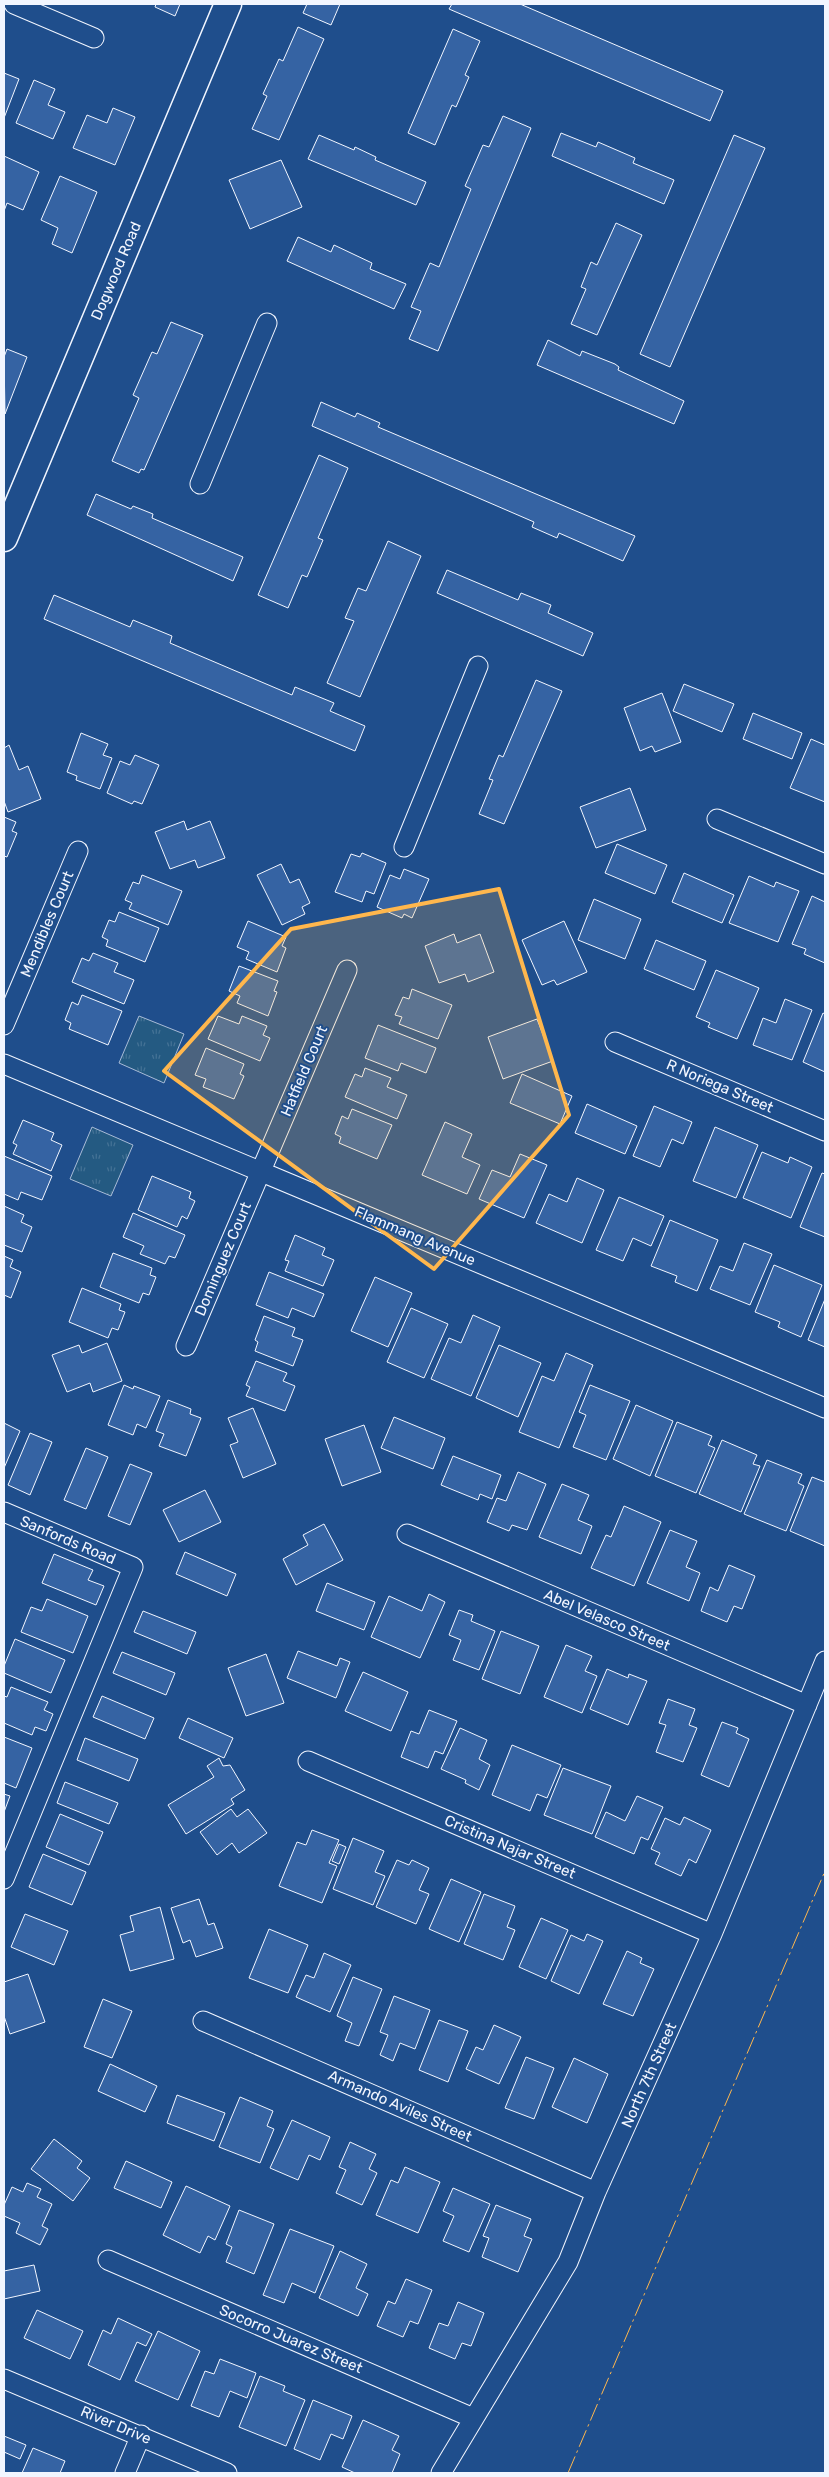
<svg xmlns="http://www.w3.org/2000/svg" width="829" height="2477" viewBox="0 0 829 2477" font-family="Rubik,sans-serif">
<defs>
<pattern id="park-tufts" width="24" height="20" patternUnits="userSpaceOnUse" patternTransform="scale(1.25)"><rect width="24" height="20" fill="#245a82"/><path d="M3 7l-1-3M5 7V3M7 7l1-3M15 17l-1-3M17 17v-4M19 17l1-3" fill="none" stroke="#447295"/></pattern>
</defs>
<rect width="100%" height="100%" fill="#1f4e8c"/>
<path fill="url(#park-tufts)" stroke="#a8bbd7" d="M139,1016l45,18 -20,49 -45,-20z
M92,1127l41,18 -22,51 -41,-17z"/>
<path fill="#3563a3" stroke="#f2f6ff" d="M156,4h24l-5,12 -20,-9z
M307,4h33l-9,21 -28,-12z
M452,4h68l203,87 -13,30 -261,-112z
M298,27l26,12 -45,101 -27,-11 15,-33 -4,-2 16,-35 4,2z
M453,29l27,12 -15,34 4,2 -13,30 -4,-2 -17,40 -27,-12z
M4,73l15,6 -15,39z
M34,80l21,9 -7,16 17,7 -12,27 -37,-16z
M113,108l22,9 -20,48 -42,-17 14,-33 20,8z
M503,116l28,12 -93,223 -29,-12 12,-28 -10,-4 19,-44 9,4 32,-78 -6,-3 18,-41 6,2z
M561,133l35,14 2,-5 37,16 -2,5 41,17 -10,24 -112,-48z
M319,135l35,15 1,-3 21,10 -1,3 51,22 -10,23 -108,-46z
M734,135l31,13 -95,219 -30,-13z
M4,156l35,16 -16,38 -16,-7 -3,8z
M281,160l21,47 -52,22 -21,-49z
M60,176l37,16 -25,61 -20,-9 6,-16 -17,-8z
M616,223l26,12 -45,100 -26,-11 15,-35 -5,-2 10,-25 6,3z
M298,237l33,15 3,-7 38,18 -2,6 36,15 -12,25 -107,-48z
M171,322l32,13 -59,135 -3,-1 -2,4 -27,-12 27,-63 -6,-3 19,-43 5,2z
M548,340l32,16 2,-5 33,13 4,3 -1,3 66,31 -10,23 -137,-59z
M7,349l20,8 -22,57 -1,-57z
M321,402l34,15 2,-4 23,10 -2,4 257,109 -12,25 -64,-28 -2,5 -25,-11 2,-5 -222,-96z
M319,455l29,13 -30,70 5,2 -16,37 -5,-2 -14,33 -30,-13z
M96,494l35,15 2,-3 20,8 -1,4 91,39 -10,24 -146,-66z
M388,541l33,15 -61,141 -33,-14 27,-62 -9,-3 13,-30 8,3z
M447,570l71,30 3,-7 30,12 -3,8 45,20 -10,23 -146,-63z
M54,595l76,32 3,-7 39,16 -2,7 122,52 3,-8 39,16 -4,8 35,15 -10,25 -311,-132z
M536,680l26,11 -58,133 -25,-10 14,-34 -4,-1 10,-24 4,2z
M684,684l50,20 -12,28 -49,-21z
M662,693l19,49 -26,10 -3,-6 -12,5 -16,-43z
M753,713l49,20 -10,26 -49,-20z
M81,733l27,11 -5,11 9,3 -12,31 -24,-9 1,-4 -10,-4z
M811,739l14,6v57l-35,-14z
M9,745l10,25 9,-4 13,33 -33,13 -4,-11v-53z
M135,755l24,10 -17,39 -8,-3 -2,3 -25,-11 13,-32 10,4z
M630,788l16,42 -50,18 -16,-41z
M4,817l12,5 -4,9 5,2 -10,24 -3,-1z
M184,821l3,9 23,-9 15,37 -27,10 -3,-8 -25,9 -15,-37z
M617,844l50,21 -12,29 -50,-21z
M362,853l24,10 -12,31 -8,-3 -4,11 -27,-10 16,-38 9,3z
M281,864l9,19 9,-4 11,24 -8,4 3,7 -23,11 -25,-50z
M404,869l25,10 -17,39 -8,-4 -2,4 -25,-11 13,-32 10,4z
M684,873l50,22 -12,28 -50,-21z
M142,875l40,16 -14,34 -39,-16 3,-6 -7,-3 8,-18 6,2z
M749,876l25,11 2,-5 23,9 -21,51 -49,-19z
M812,896l13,6v61l-21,-9 2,-5 -14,-5z
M594,899l47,20 -16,40 -47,-19z
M119,912l40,16 -14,34 -39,-16 2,-6 -6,-3 7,-17 6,2z
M248,921l38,16 -4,9 4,2 -9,24 -31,-13 3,-7 -12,-5z
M564,921l23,51 -30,13 -3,-5 -12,5 -20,-45z
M454,934l3,9 23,-9 14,38 -26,10 -3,-8 -26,9 -14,-37z
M656,940l50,21 -12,29 -50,-21z
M93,953l25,10 -4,9 20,8 -10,24 -52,-22 10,-24 7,3z
M239,966l39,15 -4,10 3,1 -9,24 -31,-13 3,-7 -11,-5z
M716,970l43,18 -22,51 -29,-12 2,-4 -14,-6z
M412,989l40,16 -14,34 -39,-15 3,-7 -7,-2 8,-18 6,2z
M82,995l40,16 -14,34 -39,-16 2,-6 -6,-3 7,-18 6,3z
M785,999l27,11 -20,50 -39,-15 10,-27 13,5z
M823,1013l2,1v58l-22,-10z
M218,1016l21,8 3,-8 25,10 -4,9 7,3 -10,23 -52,-22z
M537,1019l16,42 -50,18 -15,-42z
M378,1025l58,23 -10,25 -25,-10 -3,8 -33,-13z
M206,1048l38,16 -4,10 4,2 -10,23 -31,-12 3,-8 -11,-4z
M365,1068l26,10 -4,9 20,8 -10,24 -52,-22 10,-23 7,3z
M522,1074l50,22 -12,28 -50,-21z
M587,1104l50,22 -12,28 -50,-21z
M654,1106l38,16 -9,22 -11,-5 -12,28 -27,-11z
M352,1109l40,16 -15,34 -38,-16 2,-6 -6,-3 7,-18 6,3z
M23,1120l31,13 -3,7 11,5 -11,26 -38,-17 4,-9 -4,-2z
M445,1122l27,12 -10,23 18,8 -13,29 -45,-19z
M715,1127l43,18 -22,53 -43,-17z
M762,1152l26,11 2,-6 22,10 -21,51 -48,-20z
M520,1154l27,11 -23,53 -45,-19 13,-29 18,7z
M4,1156l48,20 -10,24 -21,-8 -3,8 -14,-6z
M822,1173l3,1v63l-25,-10z
M152,1176l39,16 -2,6 6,3 -8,18 -5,-3 -5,11 -39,-17z
M577,1178l27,12 -22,53 -46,-20 13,-29 18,8z
M619,1197l45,19 -13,30 -18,-8 -10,23 -27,-11z
M4,1206l20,9 -3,7 11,5 -10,25 -18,-7z
M133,1213l52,22 -10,23 -6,-2 -4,8 -25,-10 4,-8 -21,-9z
M670,1220l48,20 -21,51 -22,-9 2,-6 -26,-10z
M295,1235l30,13 -3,7 12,5 -11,26 -38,-15 4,-10 -4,-1z
M744,1243l28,11 -22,51 -40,-16 10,-23 13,5z
M113,1253l39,15 -2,7 6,2 -7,18 -6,-2 -4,10 -39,-16z
M4,1256l9,4 -3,7 11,5 -10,26 -7,-3z
M774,1265l48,20 -21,52 -23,-10 2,-5 -25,-10z
M269,1272l55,22 -10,23 -22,-9 -4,10 -32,-13z
M375,1277l37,16 -24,54 -37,-16z
M82,1288l39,16 -2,6 6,2 -7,18 -6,-2 -4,10 -39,-16z
M825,1299v48l-17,-7z
M411,1308l37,16 -24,54 -37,-16z
M473,1315l27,12 -29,69 -40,-17 18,-41 12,5z
M264,1316l31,12 -3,8 11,4 -10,26 -38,-15 3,-9 -3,-2z
M107,1343l15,38 -29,11 -3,-9 -23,9 -15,-37 27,-10 3,8z
M499,1345l42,18 -23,54 -42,-19z
M566,1353l27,12 -34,83 -40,-16 23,-56 12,5z
M256,1361l31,12 -4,8 12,5 -10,25 -39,-15 4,-9 -4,-2z
M124,1385l9,4 1,-3 26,10 -14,32 -9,-4 -4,11 -25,-10z
M590,1385l40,16 -24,59 -33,-13 13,-32 -7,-3z
M168,1400l23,9 -1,5 11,4 -15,38 -27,-10 5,-12 -8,-3z
M636,1405l37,16 -23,55 -37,-17z
M253,1408l23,56 -33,14 -13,-33 8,-3 -10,-24z
M394,1417l51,21 -12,31 -52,-21z
M677,1422l35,14 -4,9 7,3 -19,45 -41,-17z
M4,1423l16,8 -16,37z
M364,1425l17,47 -39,14 -17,-47z
M30,1433l22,9 -22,53 -22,-10z
M722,1440l35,15 -4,9 7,2 -19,46 -42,-18z
M86,1448l22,9 -22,52 -22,-9z
M453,1456l48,19 -9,24 -12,-5 -2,6 -37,-15z
M767,1460l35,14 -4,9 6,3 -18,45 -42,-17z
M130,1464l22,9 -22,52 -22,-9z
M518,1472l28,12 -19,46 -15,-5 -3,6 -22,-9 10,-24 9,3z
M812,1477l13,5v64l-35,-15z
M562,1484l27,11 -11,25 14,6 -11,28 -42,-17z
M205,1490l16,32 -42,20 -16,-32z
M624,1506l37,16 -27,64 -43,-18 15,-33 5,2z
M324,1524l19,36 -47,25 -13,-26 25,-14 -5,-10z
M670,1530l27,11 -11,26 14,6 -11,28 -42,-18z
M185,1552l51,22 -9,22 -51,-22z
M54,1554l39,16 -5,10 16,6 -8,19 -54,-22z
M729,1565l26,11 -13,33 -8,-3 -7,16 -26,-11 9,-24 8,4z
M327,1583l48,19 -11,28 -48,-19z
M429,1594l16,8 -25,56 -49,-21 18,-41 33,15z
M47,1599l41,17 -15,37 -52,-21 10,-25 11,4z
M459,1610l14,5 -2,6 24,10 -16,39 -26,-10 8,-20 -12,-5z
M143,1611l53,21 -9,22 -53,-22z
M501,1631l38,15 -19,48 -38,-15z
M15,1639l50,21 -14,33 -47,-20v-7z
M566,1645l26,11 -7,15 12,5 -15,37 -38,-16z
M298,1651l39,15 3,-8 10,4 -14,36 -49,-20z
M122,1652l53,21 -9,22 -53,-22z
M266,1654l18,49 -38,13 -18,-48z
M607,1669l21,9 1,-4 18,7 -19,44 -38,-16z
M363,1672l45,20 -17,39 -46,-20z
M11,1687l37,15 -4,8 9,4 -7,17 -11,-4 -3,8 -28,-12v-27l3,1z
M102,1696l52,22 -9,21 -52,-22z
M668,1699l27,10 -6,16 8,3 -14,34 -27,-10 10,-27 -7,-2z
M429,1710l28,11 -14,33 -8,-3 -7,17 -27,-11 10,-26 8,3z
M188,1718l45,20 -9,20 -45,-20z
M722,1722l16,6 -2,5 13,6 -20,48 -28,-12z
M460,1728l27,12 -8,19 11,6 -11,25 -14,-7 1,-3 -25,-11z
M4,1737l28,11 -16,40 -12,-5z
M85,1738l53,21 -9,22 -52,-21z
M512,1745l49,20 -14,33 -10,-4 -7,17 -38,-16z
M219,1758l4,8 7,-1 15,25 -14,9 3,5 -48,30 -18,-29 46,-28 -7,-11z
M563,1768l48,18 -19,48 -48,-19z
M65,1782l53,21 -9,21 -52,-21z
M4,1794l6,2 -6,16z
M637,1796l26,11 -15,33 -7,-3 -7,17 -39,-17 11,-25 19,9z
M231,1809l6,8 11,-8 19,24 -28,20 -7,-10 -15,12 -17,-23z
M60,1814l43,18 -14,33 -43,-18z
M684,1817l27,13 -15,33 -7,-4 -8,17 -26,-12 5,-11 -9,-4 14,-31 15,7z
M312,1830l27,10 -10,23 8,3 -15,37 -43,-17 18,-44 9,3z
M353,1838l31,13 -9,21 10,4 -12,29 -40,-16z
M339,1844l7,3 -7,17 -7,-3z
M43,1854l43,18 -14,33 -43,-18z
M397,1860l12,5 3,-5 17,8 -10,22 10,4 -13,30 -40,-17z
M451,1879l30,13 -22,50 -30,-13z
M484,1894l31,12 -8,21 8,3 -12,30 -39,-16z
M199,1899l9,26 6,-2 9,25 -27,9 -6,-17 -7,3 -12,-35z
M160,1907l14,52 -44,12 -10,-36 14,-4 -4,-15z
M25,1914l43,17 -14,34 -43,-18z
M541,1918l27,12 -22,49 -27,-12z
M269,1929l39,16 -20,48 -39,-15z
M587,1934l16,7 -24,53 -28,-13 20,-46 13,6z
M627,1951l15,7 -2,5 14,6 -21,47 -30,-12z
M324,1953l27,12 -21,47 -34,-15 10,-22 8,3z
M28,1974l17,48 -35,12 -6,-18v-34z
M353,1977l29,12 -23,57 -14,-5 7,-18 -15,-7z
M394,1996l36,14 -15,39 -15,-6 -7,18 -13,-6 8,-20 -8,-3z
M103,1999l29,12 -20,47 -28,-11z
M439,2020l29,11 -20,51 -29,-12z
M494,2025l27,12 -22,47 -33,-15 10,-22 7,3z
M526,2057l28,11 -20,51 -29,-11z
M574,2058l34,16 -21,49 -35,-16z
M110,2064l47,22 -12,26 -47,-21z
M177,2095l48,18 -11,28 -47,-18z
M240,2097l33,14 -6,15 7,3 -14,34 -41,-16z
M292,2120l38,17 -10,23 -11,-5 -11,25 -28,-12z
M54,2139l28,22 -5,7 13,10 -17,23 -42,-32z
M350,2142l26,12 -7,15 8,4 -15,32 -26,-12 10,-23 -7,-3z
M126,2161l46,21 -11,26 -47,-20z
M405,2167l35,15 -22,51 -42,-18 15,-35 7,3z
M27,2183l14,6 -4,8 15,7 -10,22 6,3 -8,16 -24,-12 4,-10 -16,-7v-11l8,-18 11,5z
M186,2186l44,20 -15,34 -7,-4 -8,17 -37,-18z
M453,2188l37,16 -21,48 -26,-11 11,-25 -11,-5z
M496,2205l35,14 -7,17 8,3 -14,33 -36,-15 7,-19 -6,-2z
M239,2210l35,14 -20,50 -28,-12 6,-15 -6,-3z
M290,2229l44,17 -19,47 -23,-10 -8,20 -21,-8z
M340,2251l27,13 -11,24 12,6 -10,22 -39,-18z
M34,2265l6,26 -36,8v-28z
M406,2279l26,11 -14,34 -8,-3 -7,16 -26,-11 11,-25 7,3z
M458,2302l26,11 -13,33 -9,-3 -7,16 -26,-11 10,-25 9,3z
M37,2310l46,21 -13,28 -46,-21z
M118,2318l34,16 -6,12 -9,-4 -17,38 -32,-15 15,-35 8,4z
M158,2331l42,20 -22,49 -43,-19z
M220,2359l36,14 -9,25 -17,-7 -11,26 -28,-11 14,-35 9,3z
M260,2376l25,10 -2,5 22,9 -19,46 -47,-19z
M313,2400l39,16 -9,23 -12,-5 -11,26 -26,-11z
M363,2420l36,16 -7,14 8,4 -8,19h-37l-13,-6z
M4,2436l22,9 -6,14 -16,-7z
M33,2448l32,13 -5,12h-38z"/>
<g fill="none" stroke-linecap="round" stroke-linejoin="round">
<defs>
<path id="street" d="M14,4l80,34
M200,484l67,-161
M717,819l108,45
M404,847l74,-181
M4,1025l74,-174
M615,1042l210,89
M4,1064l821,344
M186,1346l161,-376
M4,1512l129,55 -129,312
M407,1534l400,171
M308,1761l404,173
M203,2021l393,171
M108,2260l365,158
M4,2379l223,94
M125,2473l16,-38
M441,2473l127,-211 28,-70 116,-258 113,-273"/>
<path id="secondary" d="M4,538l224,-534"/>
</defs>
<use href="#street" stroke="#f2f6ff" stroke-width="21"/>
<use href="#secondary" stroke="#f2f6ff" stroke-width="29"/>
<use href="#street" stroke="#1f4e8c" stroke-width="19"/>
<use href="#secondary" stroke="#1f4e8c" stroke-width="26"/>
<path stroke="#ffb74d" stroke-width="1" stroke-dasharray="18 4 2.5 4" stroke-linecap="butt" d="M568,2473l257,-602"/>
</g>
<path fill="#ffb74d" fill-opacity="0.2" stroke="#ffb74d" stroke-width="4" stroke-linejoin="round" d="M499,889l70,226 -135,154 -270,-198 127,-142z"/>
<g text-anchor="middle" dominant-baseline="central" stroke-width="4" stroke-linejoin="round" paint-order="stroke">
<g font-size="15" fill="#f2f6ff" stroke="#1f4e8c">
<text transform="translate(116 271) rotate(-67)">Dogwood Road</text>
<text transform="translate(47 924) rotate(-67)">Mendibles Court</text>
<text transform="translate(304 1071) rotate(-67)">Hatfield Court</text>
<text transform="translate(720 1086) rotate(23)">R Noriega Street</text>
<text transform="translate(415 1236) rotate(23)">Flammang Avenue</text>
<text transform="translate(223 1259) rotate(-67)">Dominguez Court</text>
<text transform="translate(68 1540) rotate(23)">Sanfords Road</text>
<text transform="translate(607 1620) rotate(23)">Abel Velasco Street</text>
<text transform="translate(510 1847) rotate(23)">Cristina Najar Street</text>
<text transform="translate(649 2075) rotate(-66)">North 7th Street</text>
<text transform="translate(400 2106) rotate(24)">Armando Aviles Street</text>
<text transform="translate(291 2339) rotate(23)">Socorro Juarez Street</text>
<text transform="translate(116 2425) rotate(23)">River Drive</text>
</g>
</g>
<rect width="829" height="2477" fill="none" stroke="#f2f6ff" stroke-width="10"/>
</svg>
